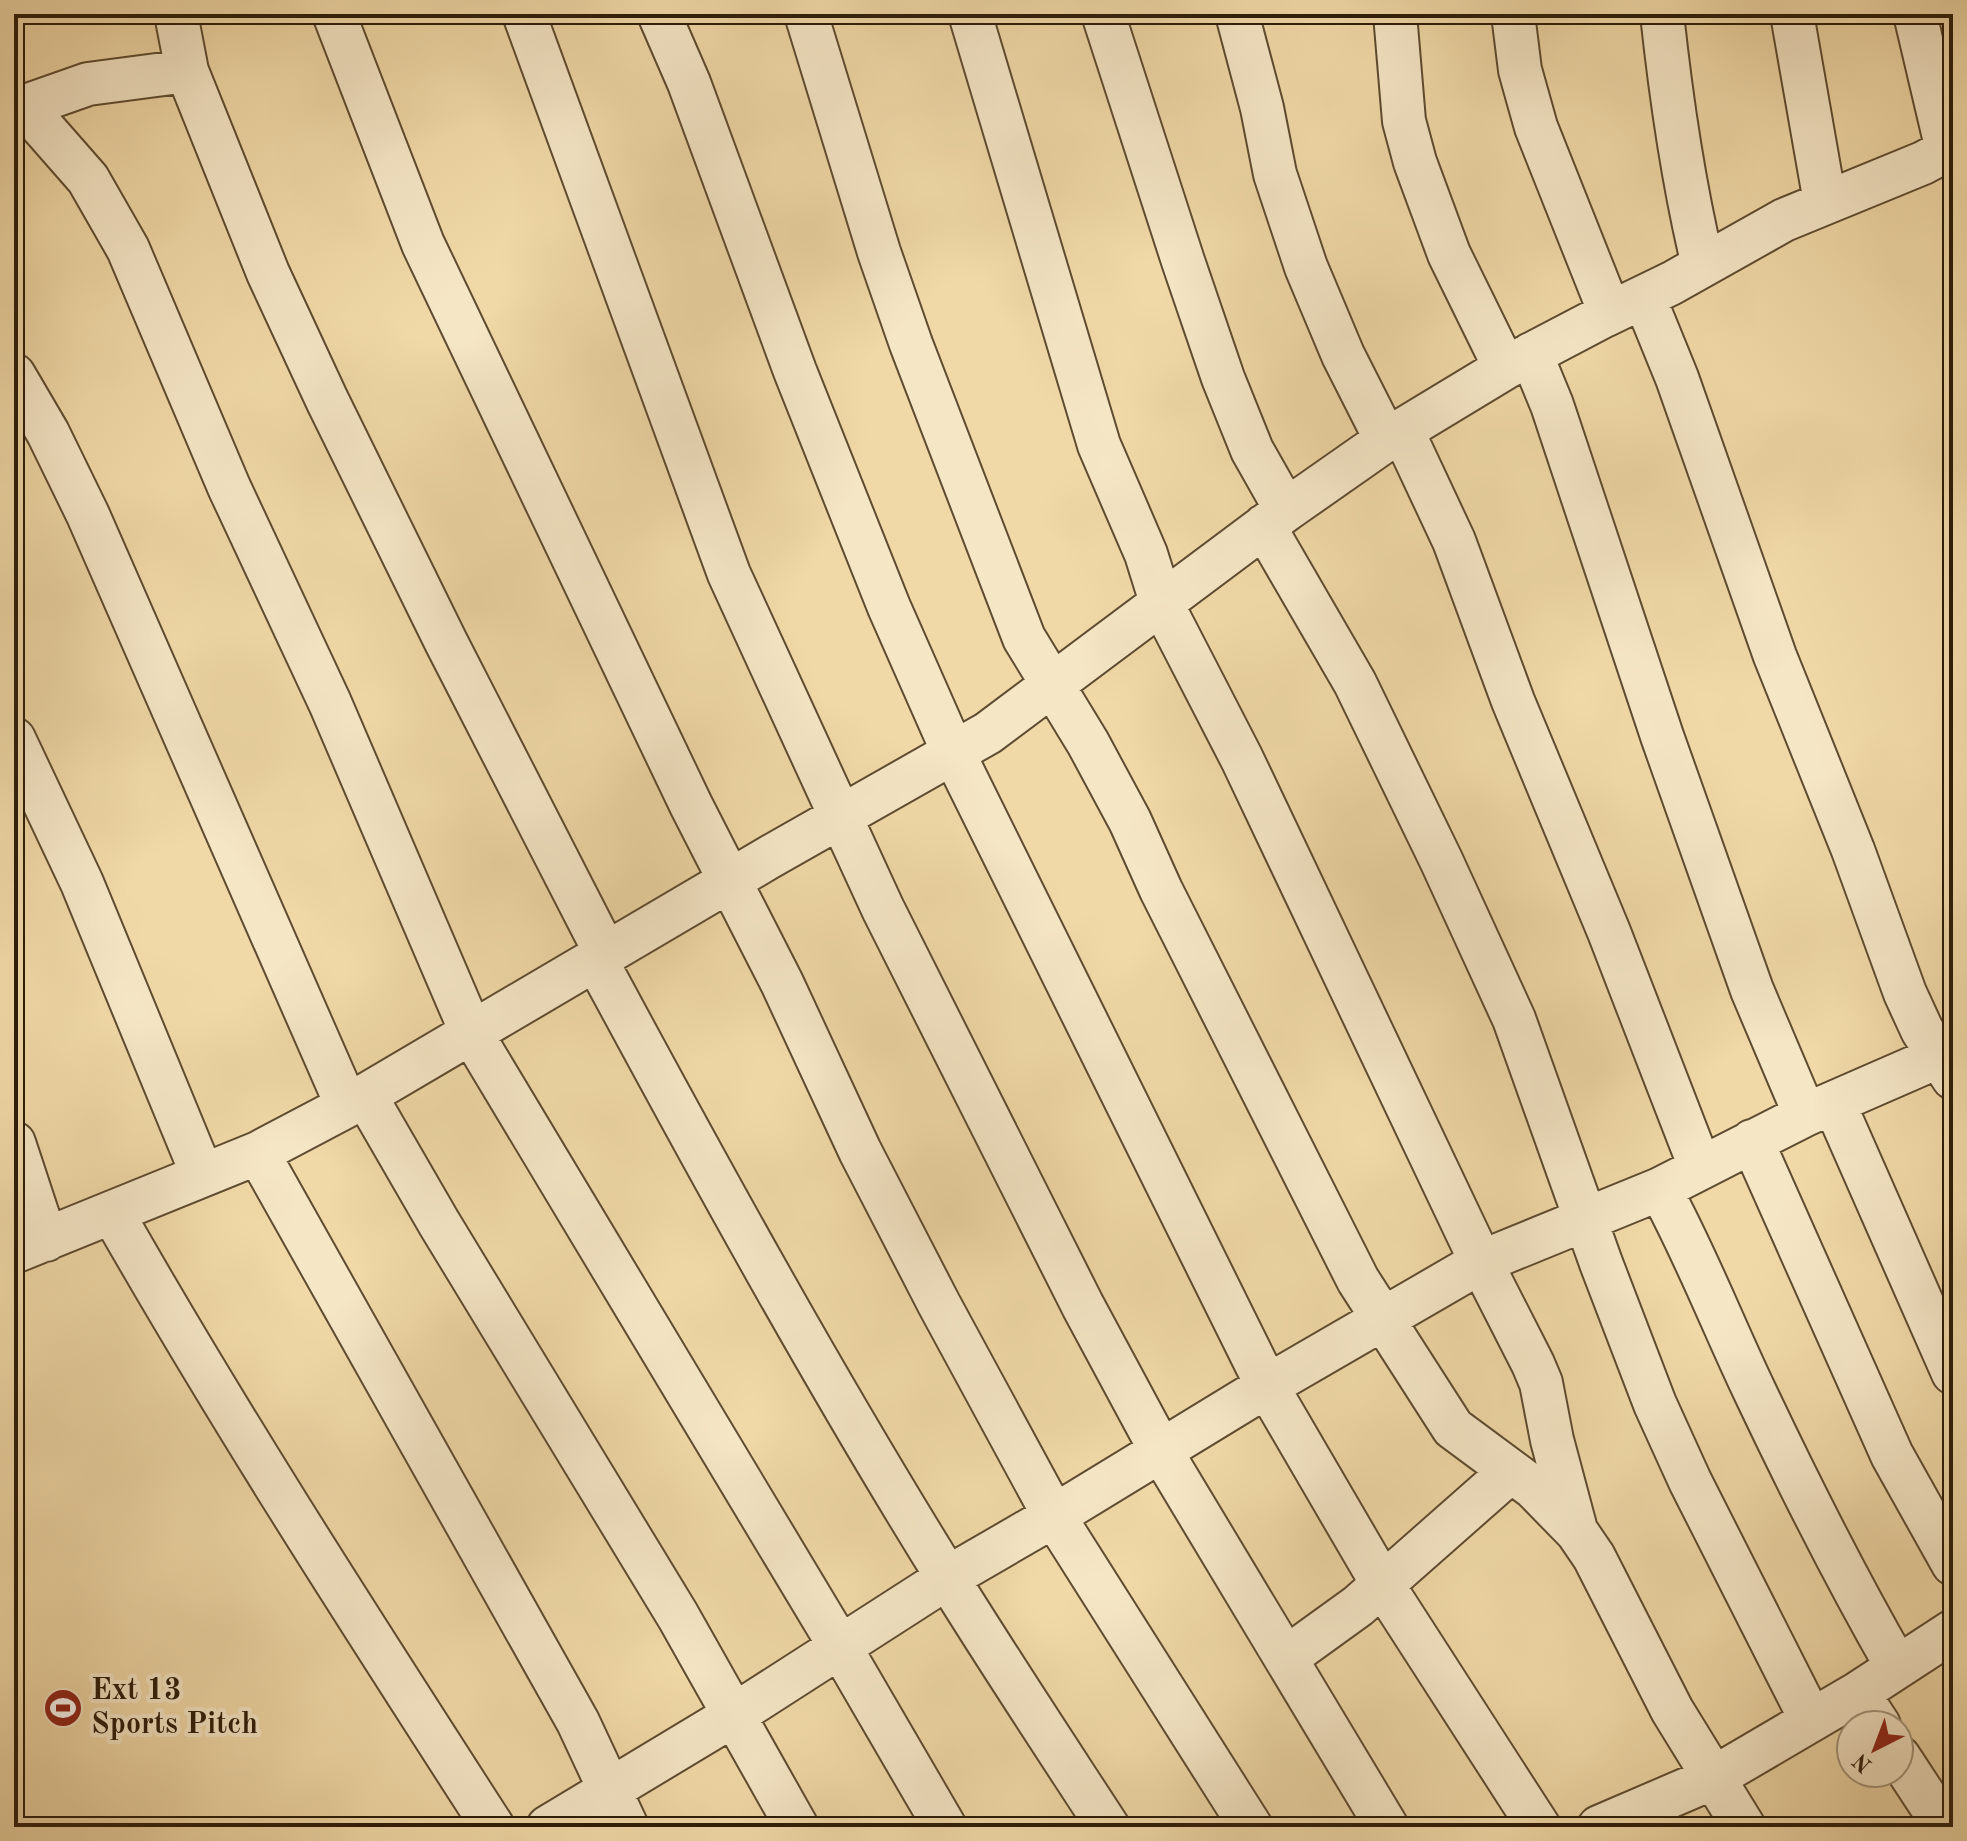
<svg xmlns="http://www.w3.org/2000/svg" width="1967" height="1841" viewBox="0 0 1967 1841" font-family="'Old Standard TT',serif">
<rect width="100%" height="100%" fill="#f0d9a7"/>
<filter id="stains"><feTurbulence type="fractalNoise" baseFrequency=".0025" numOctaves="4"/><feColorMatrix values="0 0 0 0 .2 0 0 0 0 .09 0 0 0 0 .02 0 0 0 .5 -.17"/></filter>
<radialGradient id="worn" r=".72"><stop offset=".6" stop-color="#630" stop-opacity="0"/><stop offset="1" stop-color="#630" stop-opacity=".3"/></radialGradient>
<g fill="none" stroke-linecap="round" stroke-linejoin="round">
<defs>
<path id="street" d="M176,14l11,57 81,202 59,127 119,242 160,312
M334,14l89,230 268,561 91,178 78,168 79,153 115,212 197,311
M524,14l205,560 154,335 200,397 78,145 226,376
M659,14l30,69 106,288 94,236 64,145 314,634 116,199 156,242
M806,14l73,238 32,92 113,294 64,105 42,78 31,69 197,390 95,148 81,60 43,44 17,25 78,153 72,117
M970,14l129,431 47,109 15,48 81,157 239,503 52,102 8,19 11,57 24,90
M1103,14l80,247 40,117 29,72 34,60
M1237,14l25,94 13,66 31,93 37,88 43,85
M1395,14l9,107 11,41 34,92 56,114
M1513,14l7,56 16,57 74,186
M1662,14c9,84 21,168 41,251
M1792,14l33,188
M1915,14l32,136
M24,106l64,73 40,70 101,238 101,216 142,331 367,611 106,182
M14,110l74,-26 99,-13
M1644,297l33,81 98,278 78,194 52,143 17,37 31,48
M1531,354l21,51 110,331 90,254 53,125
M14,375l34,58 40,82 259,591
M1402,430l52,111 59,160 96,231 91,235
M1264,526l91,157 86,177 73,159 87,244 54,141 35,77 121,239
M14,739l68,144 120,291
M596,960c112,208 226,416 351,617 52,84 107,167 161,250
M365,1095l74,128 239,393 119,211
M1834,1103l119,270
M1752,1141l140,314 61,109
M14,1143l32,97
M258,1153l320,569 49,105
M1660,1189c36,66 63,136 95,203 44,93 91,186 142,275
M113,1214c119,209 250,411 380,613
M14,1252l244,-99 89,-47 421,-248 220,-125 298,-223 100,-70 119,-72 99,-52 68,-33 112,-63 139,-57 30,-16
M1286,1658l72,-52 153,-135
M1858,1693l21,32
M1899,1757l46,70
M548,1827l186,-112 213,-137 107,-62 213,-130 214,-124 179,-73 145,-74 133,-58
M1599,1827l114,-49 145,-85 95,-62"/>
</defs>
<use href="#street" stroke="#5e4b31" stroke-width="46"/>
<use href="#street" stroke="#f5e6c6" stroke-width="42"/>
</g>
<defs>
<symbol id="stadium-disc" viewBox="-11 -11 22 22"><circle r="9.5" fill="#8f2418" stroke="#f5e6c6"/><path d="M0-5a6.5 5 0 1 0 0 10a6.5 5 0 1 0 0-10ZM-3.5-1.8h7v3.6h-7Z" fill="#fff"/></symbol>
</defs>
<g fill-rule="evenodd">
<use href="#stadium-disc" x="41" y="1686" width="44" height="44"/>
</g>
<g text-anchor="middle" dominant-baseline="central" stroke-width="8" stroke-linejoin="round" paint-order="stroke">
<g font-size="30" font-weight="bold" fill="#2d1c0a" stroke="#f5e6c6" text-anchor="start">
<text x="91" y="1691">Ext 13<tspan x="91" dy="34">Sports Pitch</tspan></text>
</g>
</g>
<rect width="1967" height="1841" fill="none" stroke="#f0d9a7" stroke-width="48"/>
<rect x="16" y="16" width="1935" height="1809" fill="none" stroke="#2d1c0a" stroke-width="4"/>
<rect x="24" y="24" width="1919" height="1793" fill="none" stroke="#2d1c0a" stroke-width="2"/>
<g transform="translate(1875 1749) rotate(222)"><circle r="38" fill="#f5e6c6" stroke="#a5957b" stroke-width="2"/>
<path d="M0-6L14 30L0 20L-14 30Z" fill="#8f2418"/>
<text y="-12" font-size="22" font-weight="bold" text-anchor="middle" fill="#2d1c0a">N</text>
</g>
<rect width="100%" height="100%" filter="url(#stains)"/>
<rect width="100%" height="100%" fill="url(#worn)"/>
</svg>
